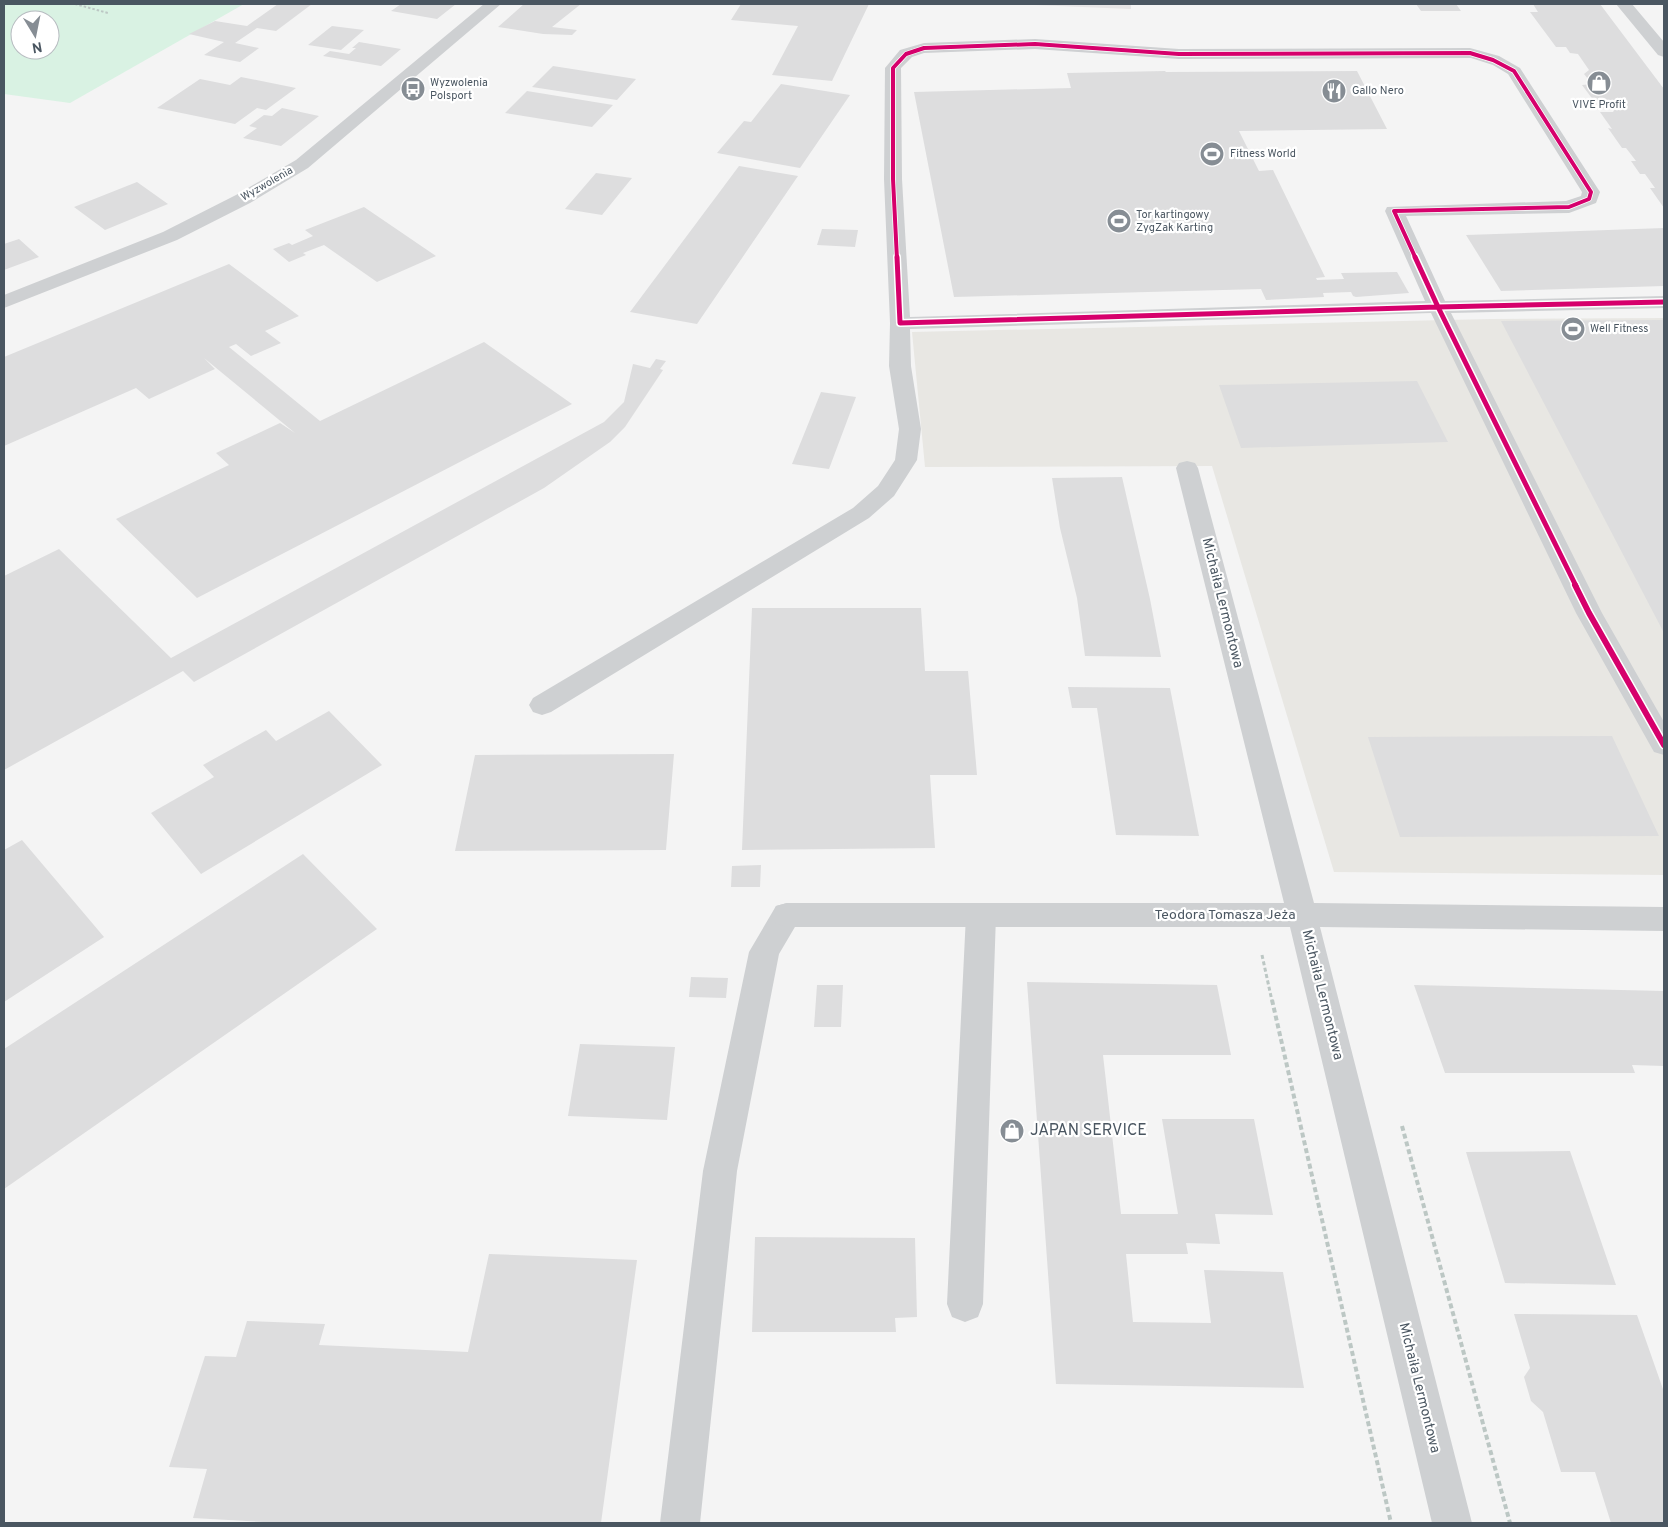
<svg xmlns="http://www.w3.org/2000/svg" width="1668" height="1527" viewBox="0 0 1668 1527" font-family="Overpass,sans-serif">
<rect width="100%" height="100%" fill="#f4f4f4"/>
<path fill="#e8e7e3" d="M1664,318v557l-330,-3 -122,-406 -287,1 -13,-135 579,-13z"/>
<path fill="#e6e5e6" d="M1009,4h122v5z"/>
<path fill="#d9f2e3" fill-rule="evenodd" d="M4,4h240l-174,99 -66,-9zM20,20h30v30h-30z"/>
<path fill="#ddddde" d="M278,4h34l-36,27 -19,-3 -22,15 24,5 -19,14 -36,-7 20,-13 -35,-8 26,-13 32,5z
M401,4h55l-19,15 -46,-8z
M524,4h57l-29,23 25,3 -5,5 -29,-1 -45,-7z
M741,4h128l-37,77 -60,-6 26,-49 -67,-6z
M1416,4h40l5,7h-40z
M1533,4h67l64,85v119l-14,-20h5l-10,-14h-5l-9,-13h5l-10,-13h-4l-14,-20 4,1 -12,-17h13l2,-3 -4,-5 -5,-3h-12l-12,-16 10,-1 -8,-10 5,-4 -11,-16 -8,-1 -4,-6h-10l-26,-35h8z
M332,26l32,4 -23,20 -33,-5z
M359,42l42,7 -20,17 -58,-10 7,-5 19,3 7,-6h-4z
M553,66l83,13 -19,21 -85,-13z
M1165,71l1,1 191,-1 30,58 -148,2 20,40 14,-1 52,107 -9,1 1,2 27,-1 -3,-6 56,-1 12,21 -53,4 -3,-1 -2,-4 -28,1 1,4 -58,3 -5,-11 -307,8 -40,-205 157,-4 -4,-15z
M241,77l55,11 -30,22 -9,-2 -22,16 -78,-16 43,-29 30,6z
M781,84l69,11 -50,73 -83,-15 27,-32 7,1z
M527,91l86,14 -21,22 -87,-14z
M282,108l37,8 -38,30 -38,-8 14,-10 -8,-2 15,-11 8,1z
M739,166l59,10 -101,148 -67,-12z
M596,173l36,5 -30,37 -37,-6z
M137,182l31,22 -63,26 -31,-23z
M364,207l72,49 -59,26 -53,-37 -21,8 3,2 -17,7 -16,-13 16,-6 3,2 21,-9 -8,-6z
M1664,228v58l-163,5 -35,-56z
M822,229l36,1 -3,17 -38,-2z
M19,239l20,18 -35,13v-26z
M229,264l70,52 -34,15 16,12 -30,13 -15,-12 -7,3 91,74 164,-79 88,62 -375,194 -81,-79 113,-54 -13,-12 64,-30 15,10 -91,-75 11,11 -66,30 -13,-11 -132,58v-89z
M1664,320v313l-163,-312z
M656,359l10,2 -6,8 3,1 -38,57 -15,15 -66,46 -350,194 -11,-11 -179,99v-194l55,-27 112,109 433,-236 20,-20 9,-38 17,4z
M1417,381l31,61 -207,6 -22,-63z
M821,392l35,5 -27,72 -37,-5z
M1122,477l28,122 11,58 -76,-1 -8,-58 -17,-70 -8,-50z
M752,608h169l4,63h43l9,104h-47l5,73 -193,2z
M1068,687l102,1 29,148 -83,-1 -19,-127h-25z
M329,711l53,54 -181,109 -50,-61 63,-36 -11,-12 63,-35 10,11z
M1612,736l47,100 -259,1 -32,-100z
M674,754l-8,96 -211,1 20,-96z
M22,840l82,97 -100,65v-152z
M303,854l74,75 -373,260v-140z
M761,865l-1,22h-29l1,-21z
M691,977l37,1 -2,20 -37,-1z
M1027,982l190,3 14,70h-128l18,159h57l-16,-95h92l19,96 -58,-1 5,30 -34,-1 2,11h-62l7,68 78,1 -7,-53 79,2 21,116 -248,-4z
M817,985h26l-2,42h-27z
M1414,985l250,6v75l-32,-1 3,8h-190z
M580,1044l95,3 -8,73 -99,-4z
M1570,1151l46,134 -111,-2 -39,-131z
M755,1237l160,1 2,79 -22,1 1,14h-144z
M489,1254l148,6 -36,263h-318l-90,-5 14,-49 -38,-2 36,-111 31,1 11,-36 78,3 -6,21 149,7z
M1514,1314l123,1 27,77v131h-53l-16,-51h-34l-18,-60 -12,-11 -7,-24 6,-9z"/>
<g fill="none" stroke-linecap="round" stroke-linejoin="round">
<path stroke="#bcc7c4" stroke-width="2" stroke-dasharray="2.5 2" stroke-linecap="butt" d="M75,4l33,9"/>
<path stroke="#bcc7c4" stroke-width="3" stroke-dasharray="4 2.5" stroke-linecap="butt" d="M1262,955l10,46"/>
<path stroke="#bcc7c4" stroke-width="4" stroke-dasharray="5 3" stroke-linecap="butt" d="M1272,1000l119,523
M1402,1126l108,397"/>
<path fill="#ced0d2" fill-rule="evenodd" d="M787,903l11,3 4,9 -23,39 -42,217 -37,352h-40l43,-352 46,-219 27,-46z
M981,903l11,3 4,9 -13,389 -5,13 -13,5 -13,-5 -5,-13 19,-389 4,-9z"/>
<path fill="#ced0d2" fill-rule="evenodd" d="M484,4h17l-193,164 -58,35 -73,37 -173,68v-13l159,-63 73,-37 60,-35z
M1616,4h16l32,38v15l-6,-2z
M1035,39l144,10 291,-1 29,8 21,12 80,124 -4,11 -27,10 -163,3 39,85 219,-5v12l-213,5 151,300 62,109v33l-10,-3 -78,-139 -145,-300 -521,16 1,37 10,63 -4,31 -23,36 -25,22 -318,194 -9,3 -9,-3 -4,-7 4,-7 320,-190 25,-22 17,-26 4,-31 -10,-63 1,-43 -6,-144 1,-111 15,-18 24,-7zM1035,49l144,10 292,-1 22,7 15,9 74,118 -1,4 -15,5 -179,6 -2,4 40,90 -515,16 -8,-138 -1,-111 11,-11 12,-4z
M1187,461l8,2 3,5 116,435 350,4v24l-344,-4 152,596h-40l-142,-596h-503l-11,-3 -4,-9 4,-9 11,-3h497l-108,-435 3,-5z"/>
<defs>
<path id="cycleway-far2" d="M897,259l-4,-80v-111l13,-14 18,-6 111,-4 144,10 291,-1 23,7 21,11 77,121 -2,7 -20,8 -175,4 22,48"/>
<path id="cycleway-far1" d="M897,257l3,66 538,-16
M1415,257l23,50
M1438,307l138,279
M1438,307l226,-5"/>
<path id="cycleway" d="M1575,585l14,28 75,132"/>
</defs>
<use href="#cycleway-far2" stroke="#fff" stroke-width="5.5"/>
<use href="#cycleway-far1" stroke="#fff" stroke-width="8"/>
<use href="#cycleway" stroke="#fff" stroke-width="9"/>
<use href="#cycleway-far2" stroke="#d6006c" stroke-width="4"/>
<use href="#cycleway-far1" stroke="#d6006c" stroke-width="5"/>
<use href="#cycleway" stroke="#d6006c" stroke-width="6"/>
</g>
<defs>
<symbol id="shop-disc" viewBox="-11 -11 22 22"><circle r="9.5" fill="#868d94" stroke="#fff"/><path d="M-5-2.5h2.3a2.7 3.5 0 0 1 5.4 0H5L5.5 6h-11ZM-1.5-2.5h3a1.5 2.3 0 0 0-3 0Z" fill="#fff"/></symbol>
<symbol id="bus-disc" viewBox="-11 -11 22 22"><circle r="9.5" fill="#868d94" stroke="#fff"/><path d="M-5-6H5V4H4V6H2V4H-2V6H-4V4H-5ZM-3.5-4V0h7V-4ZM-3.5 1.2v1.5H-2V1.2ZM2 1.2v1.5H3.5V1.2Z" fill="#fff"/></symbol>
<symbol id="restaurant-disc" viewBox="-11 -11 22 22"><circle r="9.5" fill="#868d94" stroke="#fff"/><path d="M-5-6h1v4h1v-4h1v4h1v-4h1v5L-1.5 .5V6h-2V.5L-5-1ZM5-6V6H3V1.5H1.5Q1.5-4 5-6Z" fill="#fff"/></symbol>
<symbol id="stadium-disc" viewBox="-11 -11 22 22"><circle r="9.5" fill="#868d94" stroke="#fff"/><path d="M0-5a6.5 5 0 1 0 0 10a6.5 5 0 1 0 0-10ZM-3.5-1.8h7v3.6h-7Z" fill="#fff"/></symbol>
</defs>
<g fill-rule="evenodd">
<use href="#shop-disc" x="1585" y="69" width="28" height="28"/>
<use href="#bus-disc" x="399" y="75" width="28" height="28"/>
<use href="#restaurant-disc" x="1320" y="77" width="28" height="28"/>
<use href="#stadium-disc" x="1198" y="140" width="28" height="28"/>
<use href="#stadium-disc" x="1105" y="207" width="28" height="28"/>
<use href="#stadium-disc" x="1559" y="315" width="28" height="28"/>
<use href="#shop-disc" x="998" y="1117" width="28" height="28"/>
</g>
<g text-anchor="middle" dominant-baseline="central" stroke-width="4.5" stroke-linejoin="round" paint-order="stroke">
<g font-size="11" fill="#4a5661" stroke="#fff" text-anchor="start">
<text x="430" y="83">Wyzwolenia<tspan x="430" dy="13">Polsport</tspan></text>
<text x="1352" y="91">Gallo Nero</text>
<text x="1599" y="105" text-anchor="middle">VIVE Profit</text>
<text x="1230" y="154">Fitness World</text>
<text x="1136" y="215">Tor kartingowy<tspan x="1136" dy="13">ZygZak Karting</tspan></text>
<text x="1590" y="329">Well Fitness</text>
</g>
<g font-size="11" fill="#4a5661" stroke="#fff">
<text transform="translate(267 184) rotate(-30)">Wyzwolenia</text>
</g>
<g font-size="14" fill="#4a5661" stroke="#fff">
<text transform="translate(1222 603) rotate(76)">Michaiła Lermontowa</text>
<text x="1225" y="915">Teodora Tomasza Jeża</text>
<text transform="translate(1322 995) rotate(76)">Michaiła Lermontowa</text>
<text transform="translate(1419 1388) rotate(76)">Michaiła Lermontowa</text>
</g>
<g font-size="16" fill="#4a5661" stroke="#fff" text-anchor="start">
<text x="1030" y="1131">JAPAN SERVICE</text>
</g>
</g>
<rect width="1668" height="1527" fill="none" stroke="#4a5661" stroke-width="10"/>
<g transform="translate(35 35) rotate(170)"><circle r="24" fill="#ffffff" stroke="#b7bbc0"/>
<path d="M0-4L9 19L0 12L-9 19Z" fill="#868d94"/>
<text y="-8" font-size="14" font-weight="bold" text-anchor="middle" fill="#4a5661">N</text>
</g>
</svg>
